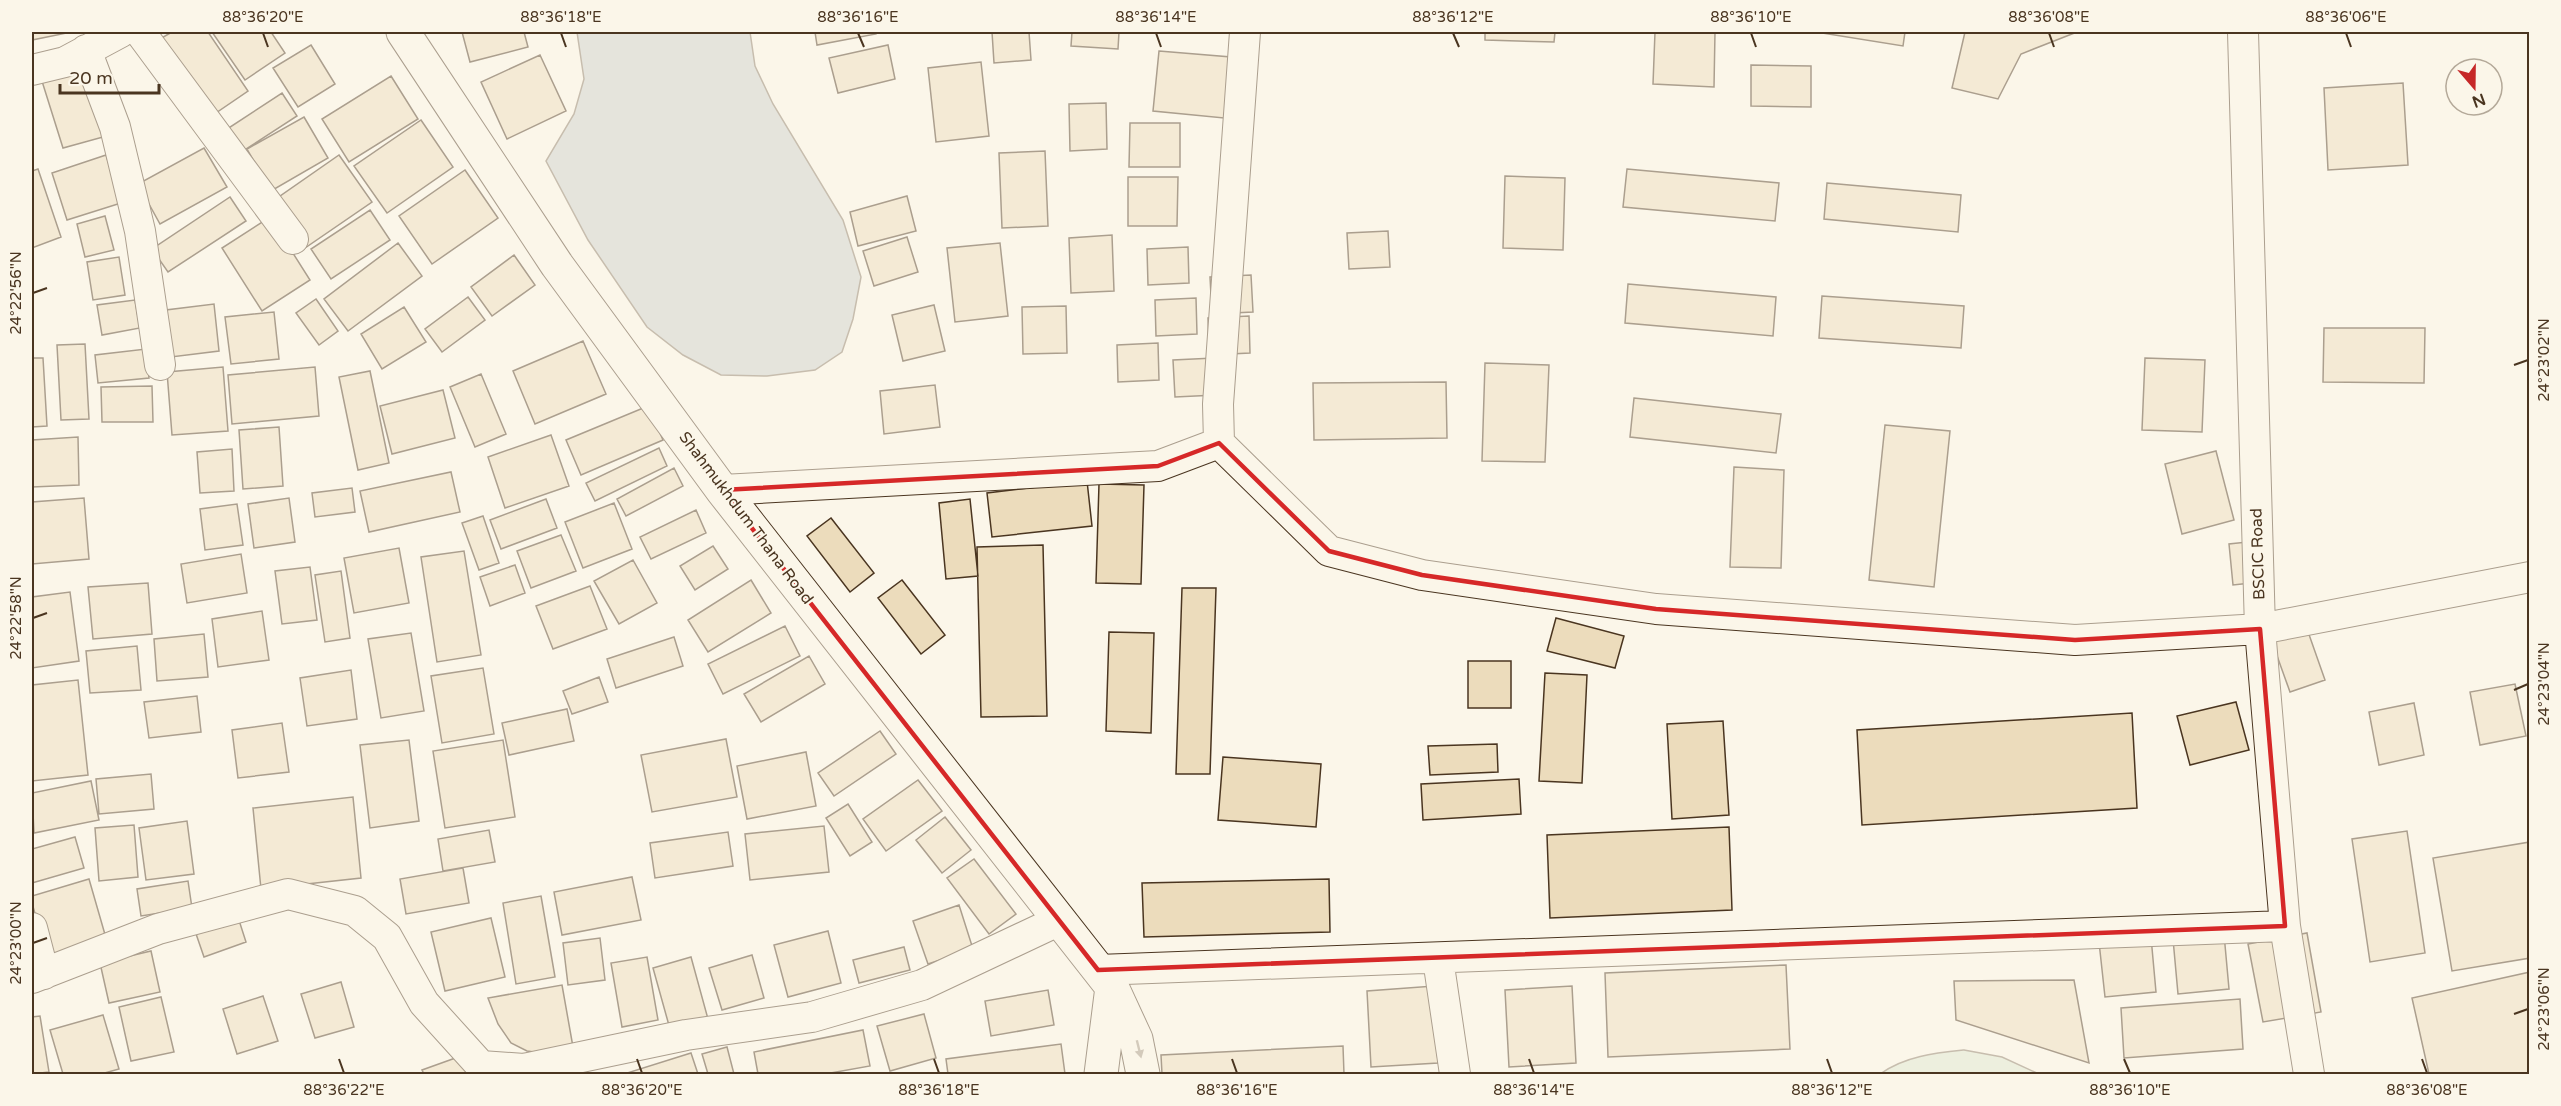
<svg xmlns="http://www.w3.org/2000/svg" width="2561" height="1106" viewBox="0 0 2561 1106" font-family="'Varela Round',sans-serif">
<rect width="100%" height="100%" fill="#fbf6e9"/>
<path fill="#dce7d0" stroke="#887966" stroke-width="1.5" d="M1964,1050l38,7 37,17h-159c25,-18 55,-21 84,-24z"/>
<path fill="#c9cecd" stroke="#887966" stroke-width="1.5" d="M577,32h173l5,34 18,38 70,116 18,57 -8,42 -11,33 -27,18 -48,6 -46,-1 -38,-20 -36,-28 -59,-87 -42,-79 28,-47 10,-35z"/>
<path fill="#ecdcbc" stroke="#4a3520" stroke-width="1.5" d="M32,32h35v1l-35,7z
M172,32h36l40,59 -38,26 -52,-77z
M212,32h59l14,21 -40,27z
M462,32h62l4,15 -58,15z
M815,32h61v2l-59,11z
M992,32h37l2,28 -37,3z
M1072,32h47l-1,17 -47,-3z
M1485,32h70l-1,10 -69,-2z
M1655,32h60l-1,55 -61,-3z
M1816,32h89l-2,14z
M1965,32h112l-56,22 -23,45 -46,-11z
M311,45l24,39 -37,23 -25,-39z
M888,45l7,34 -57,14 -9,-35z
M1159,51l72,6 -7,61 -71,-7z
M540,55l26,56 -59,28 -26,-57z
M981,62l8,74 -53,6 -8,-74z
M1751,65l60,1v41l-60,-1z
M82,66l21,71 -40,11 -22,-70z
M391,76l27,43 -69,43 -27,-43z
M2403,83l5,82 -80,5 -4,-82z
M282,93l15,23 -60,39 -16,-22z
M1106,103l1,46 -37,2 -1,-47z
M304,117l24,41 -57,33 -24,-42z
M421,120l32,47 -66,46 -33,-47z
M1130,123h50v44h-51z
M204,148l23,39 -67,37 -22,-40z
M1045,151l3,75 -46,2 -3,-75z
M106,155l15,48 -54,17 -15,-47z
M339,155l33,47 -67,46 -32,-47z
M38,169l23,68 -29,11v-77z
M1627,169l152,14 -4,38 -152,-14z
M465,170l33,48 -66,46 -33,-48z
M1505,176l60,2 -2,72 -60,-2z
M1128,177h50l-1,49h-49z
M1827,183l134,12 -3,37 -134,-13z
M907,196l9,35 -58,15 -8,-34z
M230,197l16,24 -78,51 -16,-23z
M370,210l20,30 -59,39 -20,-30z
M105,216l9,34 -29,7 -8,-33z
M270,217l40,63 -48,31 -40,-63z
M1388,231l2,36 -41,2 -2,-36z
M1112,235l2,56 -43,2 -2,-55z
M907,237l11,35 -44,14 -11,-35z
M398,243l24,33 -74,55 -24,-32z
M1000,243l8,73 -53,6 -8,-74z
M1188,247l1,36 -41,2 -1,-36z
M514,255l21,30 -43,31 -21,-29z
M119,257l6,38 -32,5 -6,-38z
M1251,275l2,37 -41,2 -2,-37z
M1628,284l148,13 -3,39 -148,-13z
M1822,296l142,10 -3,42 -142,-10z
M468,297l17,23 -43,32 -17,-23z
M1196,298l1,36 -41,2 -1,-36z
M316,299l22,32 -19,14 -23,-32z
M135,300l5,28 -38,7 -5,-30z
M214,304l5,47 -48,6 -5,-47z
M934,305l11,46 -42,10 -11,-46z
M1066,306l1,47 -44,1 -1,-47z
M404,307l22,35 -44,27 -21,-35z
M274,312l5,47 -48,5 -6,-47z
M1249,316l1,37 -41,2 -1,-37z
M2324,328h101l-1,55 -101,-1z
M583,341l23,53 -71,30 -22,-53z
M1158,343l1,37 -41,2 -1,-37z
M85,344l4,75 -28,1 -4,-75z
M146,349l3,29 -51,5 -3,-28z
M32,358h11l4,68 -15,1z
M1214,358l2,37 -41,2 -2,-37z
M2145,358l60,2 -3,72 -60,-2z
M1485,363l64,2 -4,97 -63,-1z
M223,367l5,64 -56,4 -5,-63z
M315,367l4,49 -87,8 -4,-49z
M370,371l19,92 -31,7 -19,-93z
M481,374l25,60 -31,13 -25,-60z
M1446,382l1,56 -133,2 -1,-57z
M935,385l5,42 -56,7 -4,-43z
M152,386l1,36h-51l-1,-35z
M443,390l12,48 -63,16 -12,-48z
M1634,398l147,16 -5,39 -146,-16z
M648,406l15,34 -82,35 -15,-35z
M1885,425l65,6 -16,156 -65,-7z
M279,427l4,59 -40,3 -4,-59z
M551,435l18,51 -64,22 -17,-51z
M78,437l1,48 -47,2v-47z
M659,448l8,18 -72,35 -9,-18z
M232,449l2,42 -34,2 -3,-41z
M2216,451l18,69 -52,14 -17,-70z
M1734,467l50,3 -3,98 -51,-1z
M674,468l9,18 -57,30 -9,-17z
M451,472l9,40 -91,20 -9,-41z
M1087,481l5,45 -100,11 -5,-44z
M1099,484l45,1 -3,99 -45,-1z
M352,488l3,24 -40,5 -3,-24z
M84,498l5,61 -57,5v-62z
M289,498l6,44 -41,6 -6,-44z
M546,499l11,29 -56,21 -11,-29z
M970,499l8,77 -32,3 -7,-76z
M614,503l18,46 -49,19 -18,-46z
M237,504l6,41 -38,5 -5,-41z
M696,510l10,23 -55,26 -11,-22z
M483,516l16,47 -20,7 -17,-47z
M831,518l43,55 -24,19 -43,-56z
M561,535l15,36 -45,17 -14,-37z
M2247,542l4,41 -18,2 -4,-41z
M1043,545l4,171 -66,1 -4,-170z
M713,546l15,23 -33,21 -15,-24z
M399,548l10,55 -55,10 -10,-55z
M464,551l17,104 -44,7 -16,-105z
M241,554l6,39 -60,10 -6,-39z
M633,560l24,43 -38,21 -25,-43z
M515,565l10,28 -35,13 -10,-29z
M310,567l7,53 -35,4 -7,-53z
M341,571l9,67 -25,4 -10,-67z
M751,580l20,33 -63,39 -20,-32z
M902,580l43,55 -24,19 -43,-56z
M148,583l4,51 -59,5 -5,-52z
M590,586l17,43 -54,20 -17,-43z
M1182,588h34l-6,186h-34z
M70,592l9,69 -47,7v-71z
M262,611l7,49 -51,7 -6,-48z
M1556,618l68,18 -9,32 -68,-17z
M785,626l15,30 -77,38 -15,-30z
M2306,626l19,54 -35,12 -19,-53z
M1109,632l45,1 -3,100 -45,-2z
M411,633l13,78 -43,7 -13,-79z
M204,634l4,43 -51,4 -3,-42z
M674,637l9,29 -67,22 -9,-29z
M137,646l4,44 -51,3 -4,-42z
M809,656l16,28 -64,38 -17,-28z
M1468,661h43v47h-43z
M483,668l11,66 -52,9 -11,-67z
M351,670l6,49 -50,7 -7,-48z
M1545,673l42,2 -5,108 -43,-2z
M599,677l9,25 -36,12 -9,-23z
M78,680l10,95 -56,6v-96z
M2515,684l11,52 -46,9 -10,-53z
M197,696l4,36 -52,6 -5,-36z
M2236,702l13,48 -59,15 -13,-49z
M2414,703l10,52 -45,10 -10,-53z
M567,709l7,32 -65,14 -7,-32z
M2132,713l5,95 -275,17 -5,-95z
M1723,721l6,94 -57,4 -5,-95z
M282,723l7,49 -51,6 -6,-48z
M880,731l16,23 -62,42 -16,-23z
M726,739l11,58 -85,15 -11,-57z
M409,740l10,81 -49,7 -10,-83z
M503,740l12,77 -70,11 -12,-77z
M1497,744l1,28 -68,3 -2,-29z
M806,752l10,54 -69,13 -10,-53z
M1223,757l98,7 -5,63 -98,-7z
M151,774l3,35 -55,5 -3,-35z
M1519,779l2,35 -98,6 -2,-36z
M918,780l24,31 -56,40 -23,-32z
M91,781l8,39 -65,13 -2,-40z
M353,797l8,81 -100,11 -8,-81z
M848,804l24,38 -22,14 -24,-38z
M945,817l26,33 -29,23 -26,-33z
M187,821l7,53 -48,6 -7,-52z
M134,825l4,52 -39,4 -4,-53z
M824,826l5,46 -79,8 -5,-46z
M1729,827l3,83 -182,8 -3,-83z
M489,830l6,32 -52,9 -5,-32z
M2407,831l18,122 -55,9 -18,-123z
M728,832l5,34 -78,12 -5,-35z
M75,837l9,31 -52,15v-34z
M2530,842v116l-78,13 -19,-113z
M974,859l42,55 -27,20 -42,-56z
M463,868l6,35 -63,11 -6,-35z
M632,877l9,43 -79,15 -8,-43z
M89,879l17,59 -59,18 -15,-53v-7z
M1329,879l1,53 -186,5 -2,-54z
M188,881l4,27 -51,8 -4,-27z
M541,896l14,81 -39,7 -13,-81z
M959,905l14,44 -45,15 -15,-43z
M237,914l9,28 -42,15 -10,-29z
M491,918l14,59 -60,14 -14,-59z
M828,931l13,52 -53,14 -14,-52z
M2307,933l14,79 -58,10 -15,-78z
M2224,934l5,55 -51,5 -5,-55z
M2151,937l5,55 -51,5 -6,-55z
M600,938l5,42 -37,5 -5,-42z
M904,947l6,23 -51,13 -6,-23z
M151,951l9,41 -51,11 -9,-40z
M752,955l12,43 -42,12 -13,-42z
M647,957l11,63 -36,7 -11,-64z
M691,957l17,62 -38,10 -17,-61z
M1786,965l4,84 -182,8 -3,-84z
M2530,972v102h-101l-17,-76z
M2074,980l15,83 -133,-43 -2,-39z
M341,982l13,45 -39,11 -14,-44z
M562,985l11,62 -31,6 -15,-2 -16,-8 -13,-19 -10,-26z
M1434,986l4,77 -67,4 -4,-76z
M1572,986l4,77 -67,4 -4,-77z
M1048,990l6,35 -63,11 -6,-35z
M263,996l15,45 -41,13 -14,-45z
M161,997l13,55 -43,9 -12,-54z
M2240,999l3,50 -119,9 -3,-50z
M924,1014l12,44 -46,13 -13,-45z
M103,1015l16,54 -18,5h-38l-13,-44z
M40,1016l9,56 -17,2v-57z
M863,1030l7,36 -45,8h-67l-4,-22z
M1061,1044l4,30h-117l-2,-15z
M1343,1046l1,28h-182l-1,-19z
M727,1047l7,27h-26l-6,-20z
M691,1053l7,21h-70l-1,-1z
M461,1056l7,18h-44l-2,-4z"/>
<g fill="none" stroke-linecap="round" stroke-linejoin="round">
<defs>
<path id="minor" d="M140,32l153,207
M2243,32l17,597 25,297 24,148
M86,50l29,77 25,104 20,134
M32,70l33,-8 56,-30
M1219,443l110,108 93,24 234,34 419,31 185,-11 270,-52
M722,490l436,-24 61,-23 -1,-39 27,-372
M32,928l12,46
M1438,959l17,115
M1098,970l1187,-44
M32,978l126,-49 130,-35 67,17 32,26 37,66 57,63 43,3 162,-34 126,-18 110,-32 138,-65"/>
<path id="secondary" d="M403,32l154,233 165,225 390,497 24,52 7,35
M1101,1074l11,-87"/>
</defs>
<use href="#minor" stroke="#4a3520" stroke-width="32"/>
<use href="#secondary" stroke="#4a3520" stroke-width="35"/>
<use href="#minor" stroke="#fbf6e9" stroke-width="30"/>
<use href="#secondary" stroke="#fbf6e9" stroke-width="33"/>
</g>
<defs><path id="oneway-solid" d="M-6-.8H1V-3.2L6.5 0L1 3.2V.8H-6Z" transform="scale(1.5)"/></defs>
<use fill="#a29684" href="#oneway-solid" transform="translate(1139 1049) rotate(76)"/>
<path d="M0 0H2561V1106H0ZM1219,443l110,108 93,24 234,34 419,31 185,-11 25,297 -1187,44 -376,-480 436,-24z" fill="#fbf6e9" fill-opacity=".55" fill-rule="evenodd"/>
<path fill="none" stroke="#d62828" stroke-width="4.5" stroke-linejoin="round" d="M1219,443l110,108 93,24 234,34 419,31 185,-11 25,297 -1187,44 -376,-480 436,-24z"/>
<path fill="none" stroke="#4a3520" stroke-width="2" d="M263,33l5,14M561,33l5,14M858,33l6,14M1156,33l5,14M1453,33l6,14M1751,33l5,14M2049,33l5,14M2346,33l5,14M33,293l14,-5M2514,365l14,-5M33,618l14,-5M2514,690l14,-6M33,943l14,-5M2514,1014l14,-5M339,1059l5,14M637,1059l5,14M934,1059l5,14M1232,1059l5,14M1529,1059l5,14M1827,1059l5,14M2124,1059l6,14M2422,1059l5,14"/>
<g text-anchor="middle" dominant-baseline="central" stroke-width="4.5" stroke-linejoin="round" paint-order="stroke">
<g font-size="16" fill="#4a3520" stroke="#fbf6e9">
<text transform="translate(746 518) rotate(53)">Shahmukhdum Thana Road</text>
<text transform="translate(2258 554) rotate(-92)">BSCIC Road</text>
</g>
</g>
<rect width="2561" height="1106" fill="none" stroke="#fbf6e9" stroke-width="66"/>
<g transform="translate(2474 87) rotate(160)"><circle r="28" fill="#fbf6e9" stroke="#b4a999" stroke-width="1.5"/>
<path d="M0-4.5L10 22L0 15L-10 22Z" fill="#c62828"/>
<text y="-9" font-size="16" font-weight="bold" text-anchor="middle" fill="#4a3520">N</text>
</g>
<path d="M60 84v9h99v-9" fill="none" stroke="#4a3520" stroke-width="3"/>
<text x="69" y="84" font-size="18" fill="#4a3520" stroke="#fbf6e9" stroke-width="4.5" paint-order="stroke">20 m</text>
<rect x="33" y="33" width="2495" height="1040" fill="none" stroke="#4a3520" stroke-width="2"/>
<g font-size="15" text-anchor="middle" fill="#4a3520">
<text x="263" y="22">88°36'20"E</text>
<text x="561" y="22">88°36'18"E</text>
<text x="858" y="22">88°36'16"E</text>
<text x="1156" y="22">88°36'14"E</text>
<text x="1453" y="22">88°36'12"E</text>
<text x="1751" y="22">88°36'10"E</text>
<text x="2049" y="22">88°36'08"E</text>
<text x="2346" y="22">88°36'06"E</text>
<text transform="translate(16 293) rotate(-90)" y="5">24°22'56"N</text>
<text transform="translate(2544 360) rotate(-90)" y="5">24°23'02"N</text>
<text transform="translate(16 618) rotate(-90)" y="5">24°22'58"N</text>
<text transform="translate(2544 684) rotate(-90)" y="5">24°23'04"N</text>
<text transform="translate(16 943) rotate(-90)" y="5">24°23'00"N</text>
<text transform="translate(2544 1009) rotate(-90)" y="5">24°23'06"N</text>
<text x="344" y="1095">88°36'22"E</text>
<text x="642" y="1095">88°36'20"E</text>
<text x="939" y="1095">88°36'18"E</text>
<text x="1237" y="1095">88°36'16"E</text>
<text x="1534" y="1095">88°36'14"E</text>
<text x="1832" y="1095">88°36'12"E</text>
<text x="2130" y="1095">88°36'10"E</text>
<text x="2427" y="1095">88°36'08"E</text>
</g>
</svg>
